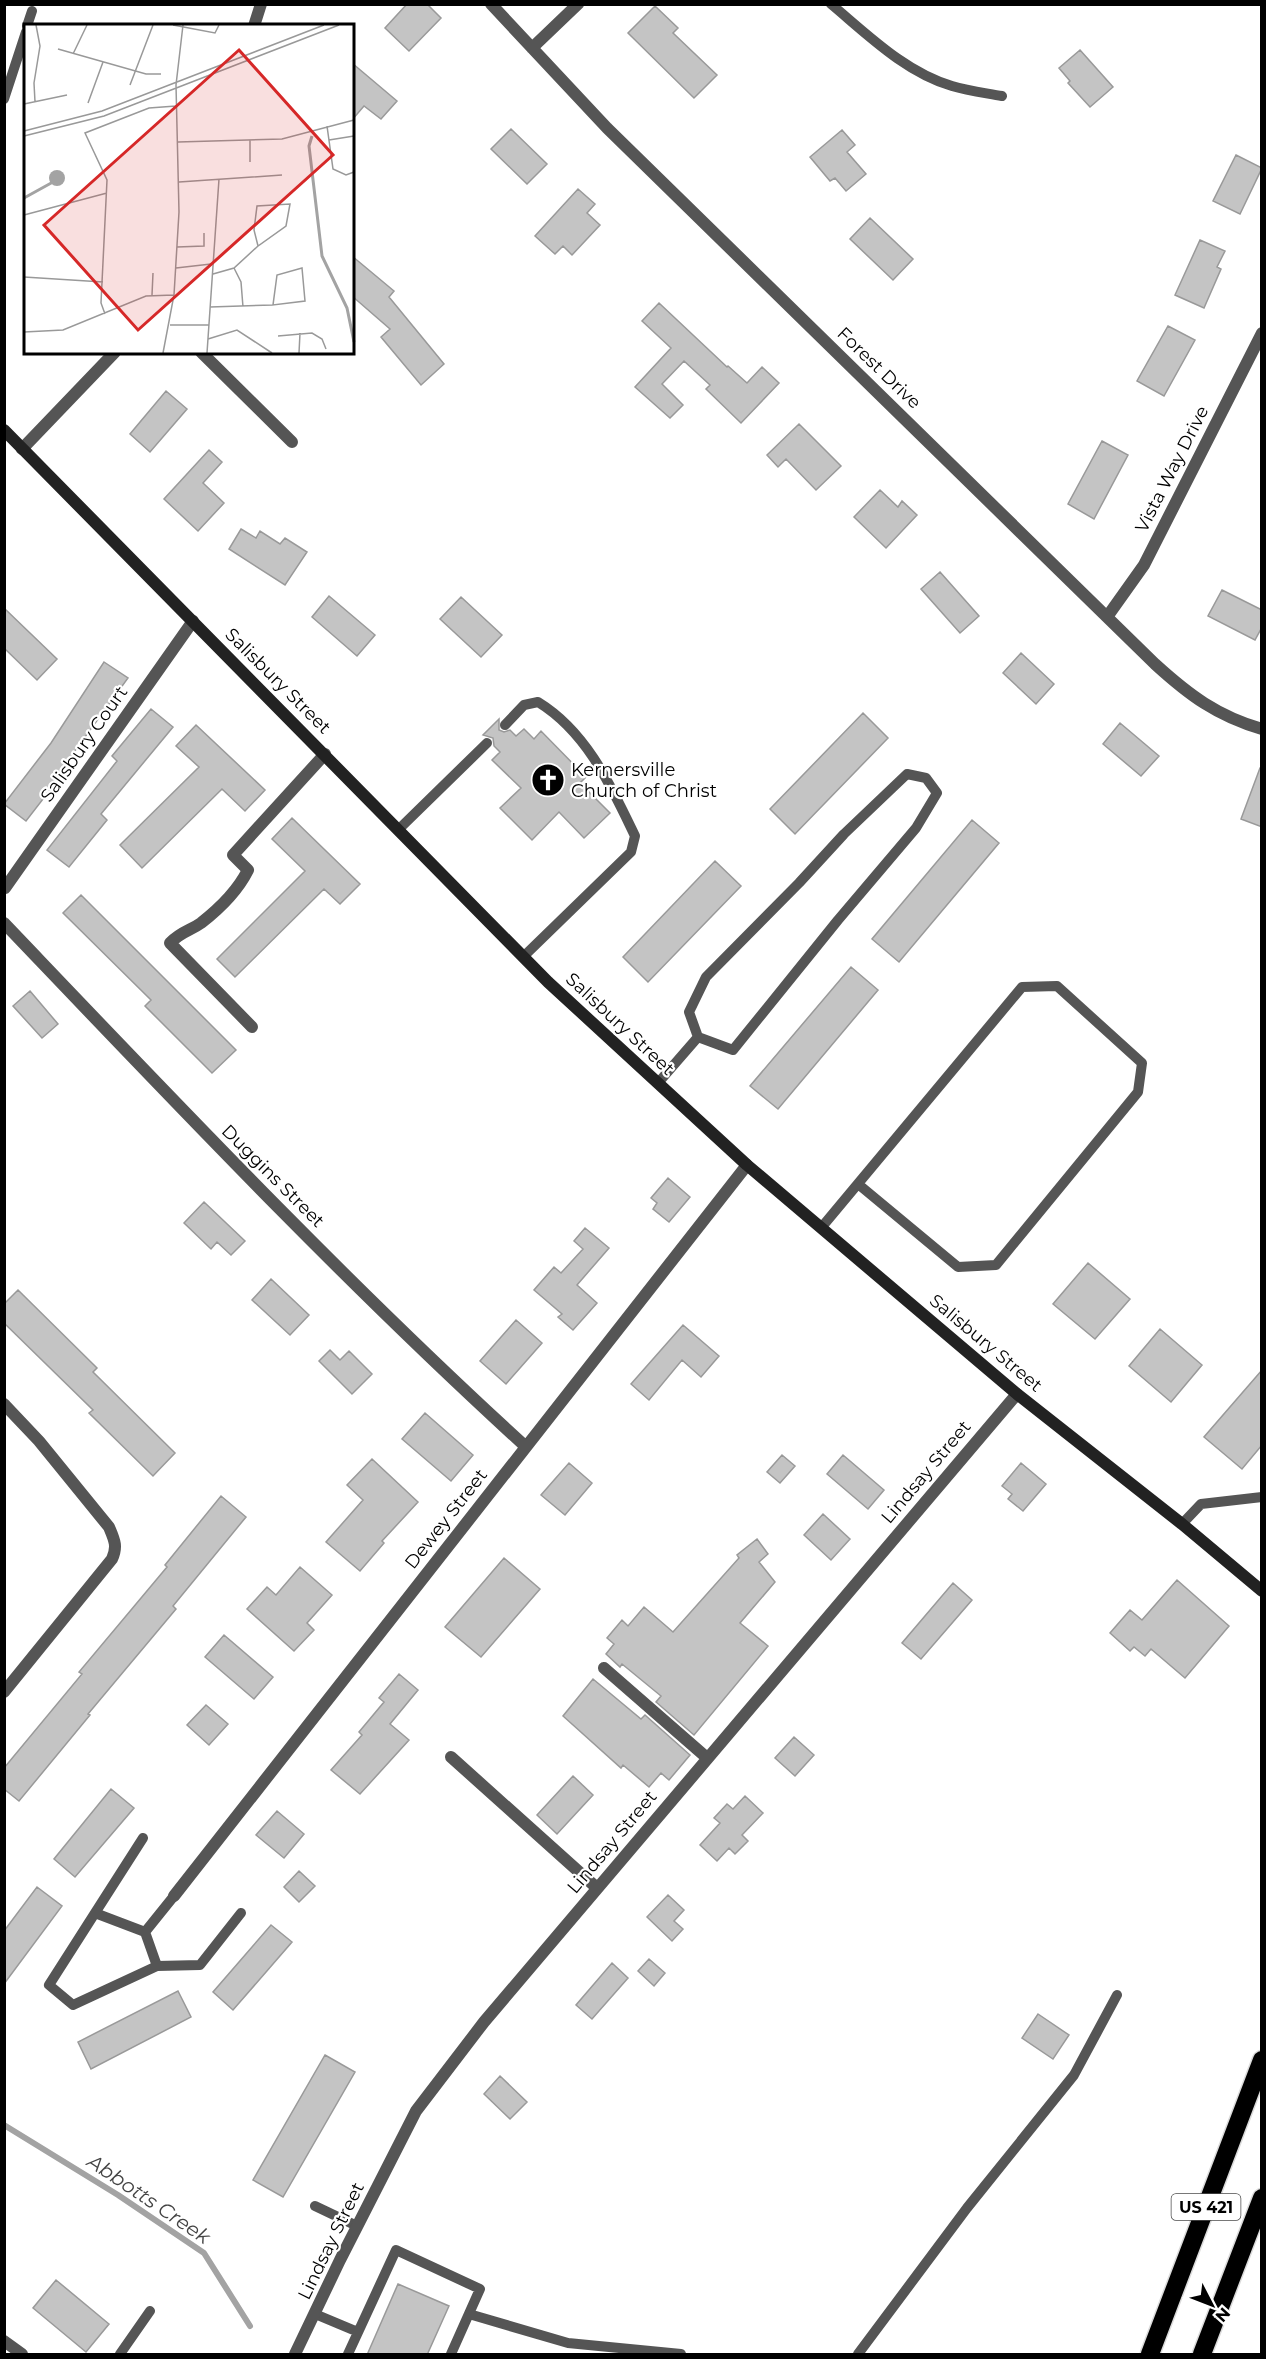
<svg xmlns="http://www.w3.org/2000/svg" width="1266" height="2359" viewBox="0 0 1266 2359" font-family="Montserrat,sans-serif">
<rect width="100%" height="100%" fill="#fff"/>
<g fill="none" stroke-linecap="round" stroke-linejoin="round">
<path stroke="#a3a3a3" stroke-width="6" d="M4,2125l114,70 86,58 46,73"/>
</g>
<path fill="#c4c4c4" stroke="#999" stroke-width="1.5" d="M407,4h20l14,14 -32,33 -24,-23z
M655,6l23,22 -5,5 44,42 -23,23 -66,-65z
M1080,50l33,37 -23,20 -22,-24 2,-2 -11,-13z
M352,63l45,38 -16,18 -17,-13 -12,14z
M511,129l36,35 -20,20 -36,-35z
M842,130l13,15 -8,7 19,22 -20,17 -11,-13 -5,3 -20,-24z
M1236,155l26,13 -22,46 -27,-13z
M578,189l17,15 -8,9 13,12 -28,30 -9,-9 -8,8 -20,-18z
M870,218l43,41 -20,21 -43,-41z
M1200,240l25,11 -8,16 4,2 -17,39 -29,-13z
M352,256l42,35 -5,6 55,67 -23,21 -40,-48 9,-8 -38,-33z
M659,303l68,64 1,-1 19,17 15,-16 17,16 -38,40 -35,-34 4,-4 -26,-24 -22,23 21,21 -13,13 -35,-31 36,-39 -29,-27z
M1168,326l27,14 -31,56 -27,-15z
M166,391l21,18 -37,43 -20,-18z
M799,424l42,42 -25,24 -30,-31 -8,8 -11,-12z
M1102,441l26,14 -34,64 -26,-15z
M209,450l13,12 -19,21 21,20 -26,28 -34,-32z
M880,490l18,17 4,-6 15,14 -31,33 -32,-31z
M241,529l15,9 4,-7 20,13 5,-6 22,14 -22,33 -56,-36z
M940,572l39,44 -19,17 -39,-44z
M1222,590l40,20v17l-7,13 -47,-24z
M329,596l46,39 -18,21 -45,-39z
M461,597l41,38 -21,22 -41,-38z
M4,608l53,51 -20,21 -33,-32z
M1021,653l33,31 -18,20 -33,-31z
M104,662l24,16 -67,92 3,2 -38,49 -22,-17 47,-61z
M151,709l22,18 -72,87 6,6 -38,47 -22,-17 70,-89 -5,-5z
M863,713l25,25 -93,96 -25,-25z
M499,719v11l5,2 6,-2 6,6 8,-7 10,10 7,-8 45,46 -6,6 30,30 -26,25 -25,-26 -27,28 -32,-32 21,-20 -29,-28 8,-8 -6,-6 -1,-8 -10,-3z
M1120,723l39,33 -18,20 -38,-32z
M196,725l69,65 -20,21 -23,-22 -80,79 -22,-23 79,-78 -23,-21z
M1260,768h2v59l-21,-8z
M292,818l68,66 -20,20 -16,-15 -89,88 -18,-18 88,-88 -33,-32z
M972,820l27,23 -100,119 -27,-23z
M715,861l26,25 -93,96 -25,-25z
M81,895l155,155 -24,23 -67,-67 6,-6 -88,-87z
M851,967l27,23 -100,119 -28,-23z
M30,991l28,33 -16,14 -29,-32z
M668,1178l22,19 -21,25 -16,-13 4,-6 -6,-5z
M204,1202l41,39 -14,14 -14,-13 -6,7 -27,-26z
M585,1228l24,20 -32,37 20,18 -24,27 -15,-13 4,-3 -28,-24 20,-23 7,6 22,-24 -9,-8z
M1088,1263l42,36 -35,40 -42,-35z
M271,1279l38,36 -19,20 -38,-35z
M18,1290l79,78 -4,4 82,81 -22,23 -64,-63 4,-3 -89,-87v-19z
M516,1320l26,23 -36,41 -26,-23z
M683,1325l36,31 -18,21 -19,-17 -33,40 -18,-16z
M1160,1329l42,36 -31,37 -42,-36z
M330,1350l10,10 9,-9 23,23 -20,20 -33,-33z
M1262,1370v75l-20,24 -38,-32z
M425,1413l48,42 -22,26 -49,-42z
M782,1455l13,11 -15,17 -13,-11z
M843,1455l41,35 -16,19 -41,-35z
M372,1459l46,43 -36,39 2,2 -24,28 -34,-29 37,-42 -16,-15z
M569,1463l23,20 -27,32 -24,-20z
M1021,1463l25,21 -23,27 -15,-12 4,-5 -10,-8z
M221,1496l25,21 -73,89 3,3 -88,105 2,1 -71,86 -15,-12v-21l78,-94 -3,-2 88,-105 -2,-2z
M823,1514l27,25 -19,21 -27,-25z
M757,1539l11,15 -9,8 16,20 -35,41 28,23 -74,89 -38,-33 5,-6 -39,-32 -2,3 -14,-13 8,-10 -7,-6 15,-18 6,6 16,-19 29,25 66,-74 -2,-3z
M504,1558l36,31 -59,68 -36,-30z
M300,1567l32,28 -25,28 7,7 -20,21 -47,-42 20,-22 9,8z
M1177,1580l52,46 -44,52 -34,-29 -6,7 -11,-9 -4,4 -20,-18 20,-23 12,10z
M953,1583l19,17 -51,59 -19,-16z
M224,1635l49,42 -19,22 -49,-42z
M399,1674l19,16 -28,34 19,16 -49,54 -29,-24 31,-35 -3,-3 25,-30 -5,-4z
M593,1679l48,40 4,-4 45,40 -21,25 -8,-7 -12,14 -26,-22 -2,3 -58,-52z
M206,1705l22,19 -19,21 -22,-20z
M794,1737l20,18 -19,21 -20,-18z
M573,1776l20,19 -36,39 -20,-19z
M111,1789l23,19 -59,69 -21,-18z
M745,1796l18,17 -21,22 6,6 -13,13 -6,-6 -12,13 -17,-16 20,-22 -6,-5 13,-14 6,5z
M277,1811l27,23 -20,24 -28,-23z
M299,1871l16,15 -16,16 -15,-15z
M37,1887l25,19 -58,78v-53z
M668,1895l16,15 -10,11 9,8 -11,12 -25,-24z
M271,1925l21,17 -59,68 -20,-18z
M649,1959l16,14 -11,13 -16,-15z
M612,1963l16,15 -36,41 -16,-14z
M178,1991l13,26 -100,52 -13,-27z
M1038,2014l31,21 -16,24 -31,-21z
M325,2055l30,17 -72,125 -30,-17z
M500,2076l27,26 -17,17 -26,-25z
M56,2280l53,44 -23,28 -53,-44z
M398,2284l51,22 -22,49h-60z"/>
<g fill="none" stroke-linecap="round" stroke-linejoin="round">
<defs>
<path id="motorway" d="M1150,2354l112,-294
M1202,2354l60,-156"/>
</defs>
<use href="#motorway" stroke="#dbdbdb" stroke-width="21"/>
<path stroke="#555" stroke-width="10" d="M831,4c37,31 74,68 121,82 16,5 34,7 50,10
M27,26l5,-15
M4,99l22,-67
M505,725l19,-20 14,-3c49,30 73,84 97,134l-4,16 -108,105
M399,829l88,-86
M658,1083l40,-46 -9,-25 17,-35 93,-94 45,-49 63,-60 19,4 11,15 -21,35 -78,92 -105,130 -35,-13
M821,1228l201,-241 35,-1 85,77 -4,29 -142,173 -38,2 -100,-83
M1182,1524l19,-20 61,-7
M143,1838l-48,75 50,19
M174,1896l-29,36 12,34 43,-1 41,-52
M95,1913l-46,72 24,20 84,-39
M315,2206l42,20
M315,2314l43,18
M469,2314l99,29 113,11
M120,2354l30,-43
M348,2354l48,-104 84,39 -29,65
M858,2354l109,-146 107,-133 43,-80"/>
<path stroke="#555" stroke-width="12" d="M491,4l116,124 548,536c34,31 62,52 107,65
M254,26l7,-22
M532,48l46,-44
M201,352l91,90
M22,449l93,-97
M1107,617l37,-52 118,-232
M5,888l188,-267
M4,923c170,178 339,357 521,523
M252,1027l-82,-84c12,-12 20,-12 31,-20 18,-14 37,-33 47,-53l-15,-15 92,-101
M4,1404l35,37 70,86c5,12 9,19 3,32l-108,133
M604,1668l102,89
M451,1757l146,131
M174,1896l573,-731
M4,2341l18,13
M295,2354l45,-94 76,-149 68,-89 533,-628"/>
<path stroke="#222" stroke-width="12" d="M4,430l544,552 199,183 270,229 165,130 80,67"/>
<use href="#motorway" stroke="#000" stroke-width="18"/>
</g>
<defs>
<symbol id="church-disc" viewBox="-11 -11 22 22"><circle r="9.5" fill="#000" stroke="#fff"/><path d="M-1.2-6h2.4v3.5h3.3v2.4h-3.3V6h-2.4V-.1h-3.3v-2.4h3.3Z" fill="#fff"/></symbol>
</defs>
<g fill-rule="evenodd">
<use href="#church-disc" x="529" y="761" width="38" height="38"/>
</g>
<g text-anchor="middle" dominant-baseline="central" stroke-width="4.5" stroke-linejoin="round" paint-order="stroke">
<rect fill="#fff" stroke="#4c4c4c" stroke-width="1.5" x="1171.5" y="2194" width="69" height="26" rx="4.5"/>
<g font-size="16" font-weight="bold" fill="#000">
<text x="1206" y="2207">US 421</text>
</g>
<g font-size="18" fill="#000" stroke="#fff">
<text transform="translate(879 368) rotate(44)">Forest Drive</text>
<text transform="translate(1172 469) rotate(-63)">Vista Way Drive</text>
<text transform="translate(278 681) rotate(45)">Salisbury Street</text>
<text transform="translate(84 744) rotate(-55)">Salisbury Court</text>
<text transform="translate(620 1024) rotate(43)">Salisbury Street</text>
<text transform="translate(273 1176) rotate(45)">Duggins Street</text>
<text transform="translate(986 1343) rotate(40)">Salisbury Street</text>
<text transform="translate(926 1472) rotate(-50)">Lindsay Street</text>
<text transform="translate(446 1519) rotate(-52)">Dewey Street</text>
<text transform="translate(612 1842) rotate(-50)">Lindsay Street</text>
<text transform="translate(331 2241) rotate(-64)">Lindsay Street</text>
</g>
<g font-size="18" fill="#000" stroke="#fff" text-anchor="start">
<text x="571" y="770">Kernersville<tspan x="571" dy="21">Church of Christ</tspan></text>
</g>
<g font-size="20" font-style="italic" fill="#444" stroke="#fff">
<text transform="translate(149 2199) rotate(34)">Abbotts Creek</text>
</g>
</g>
<g transform="translate(24 24)">
<rect width="330" height="330" fill="#fff"/>
<path d="M25 154a8 8 0 1 1 16 0a8 8 0 1 1-16 0Z" fill="#a3a3a3"/>
<path fill="none" stroke="#a3a3a3" stroke-width="3" d="M288,112l-3,10 13,110 25,52 7,34M0,174l29,-16"/>
<path fill="none" stroke="#999" stroke-width="1.5" d="M149,1l42,8 4,-8M34,25l88,25h15M49,30l14,-29M106,61l23,-60M11,78l-1,-19 6,-37 -4,-21M64,79l15,-41M0,80l43,-9M303,102l6,43 13,6 8,-3M0,107l78,-20 222,-86M0,112l80,-20 235,-91M226,116v22M305,116l25,-4M154,118l104,-3 72,-19M155,158l103,-7M266,180l-4,22 -28,20 -4,-16 3,-24zM0,191l83,-22M153,223l27,-1v-13M152,244l35,-4M210,244l7,14 2,25M278,244l3,33 -32,4 4,-30zM189,250l21,-6 24,-22M0,253l79,5M128,271l1,-22M186,283l63,-2M81,290l-4,-11 6,-123 -22,-47 64,-25 27,-2M146,301h39M0,308l39,-2 83,-34 28,-1M254,312l34,-3 10,6 4,10M184,315l29,-9 35,23M139,329l11,-58 5,-83 -3,-127 7,-60M183,329l12,-174M275,329l1,-20"/>
<path fill="#d62828" fill-opacity="0.15" stroke="#d62828" stroke-width="3" d="M215,26l94,105 -195,175 -94,-105z"/>
<rect width="330" height="330" fill="none" stroke="#000" stroke-width="3"/>
</g>
<rect width="1266" height="2359" fill="none" stroke="#000000" stroke-width="12"/>
<g transform="translate(1212 2305) rotate(132)" stroke="#ffffff" stroke-width="4.5" paint-order="stroke">
<path d="M0-4.5L10 22L0 15L-10 22Z" fill="#000000"/>
<text y="-9" font-size="16" font-weight="bold" text-anchor="middle" fill="#000000">N</text>
</g>
</svg>
